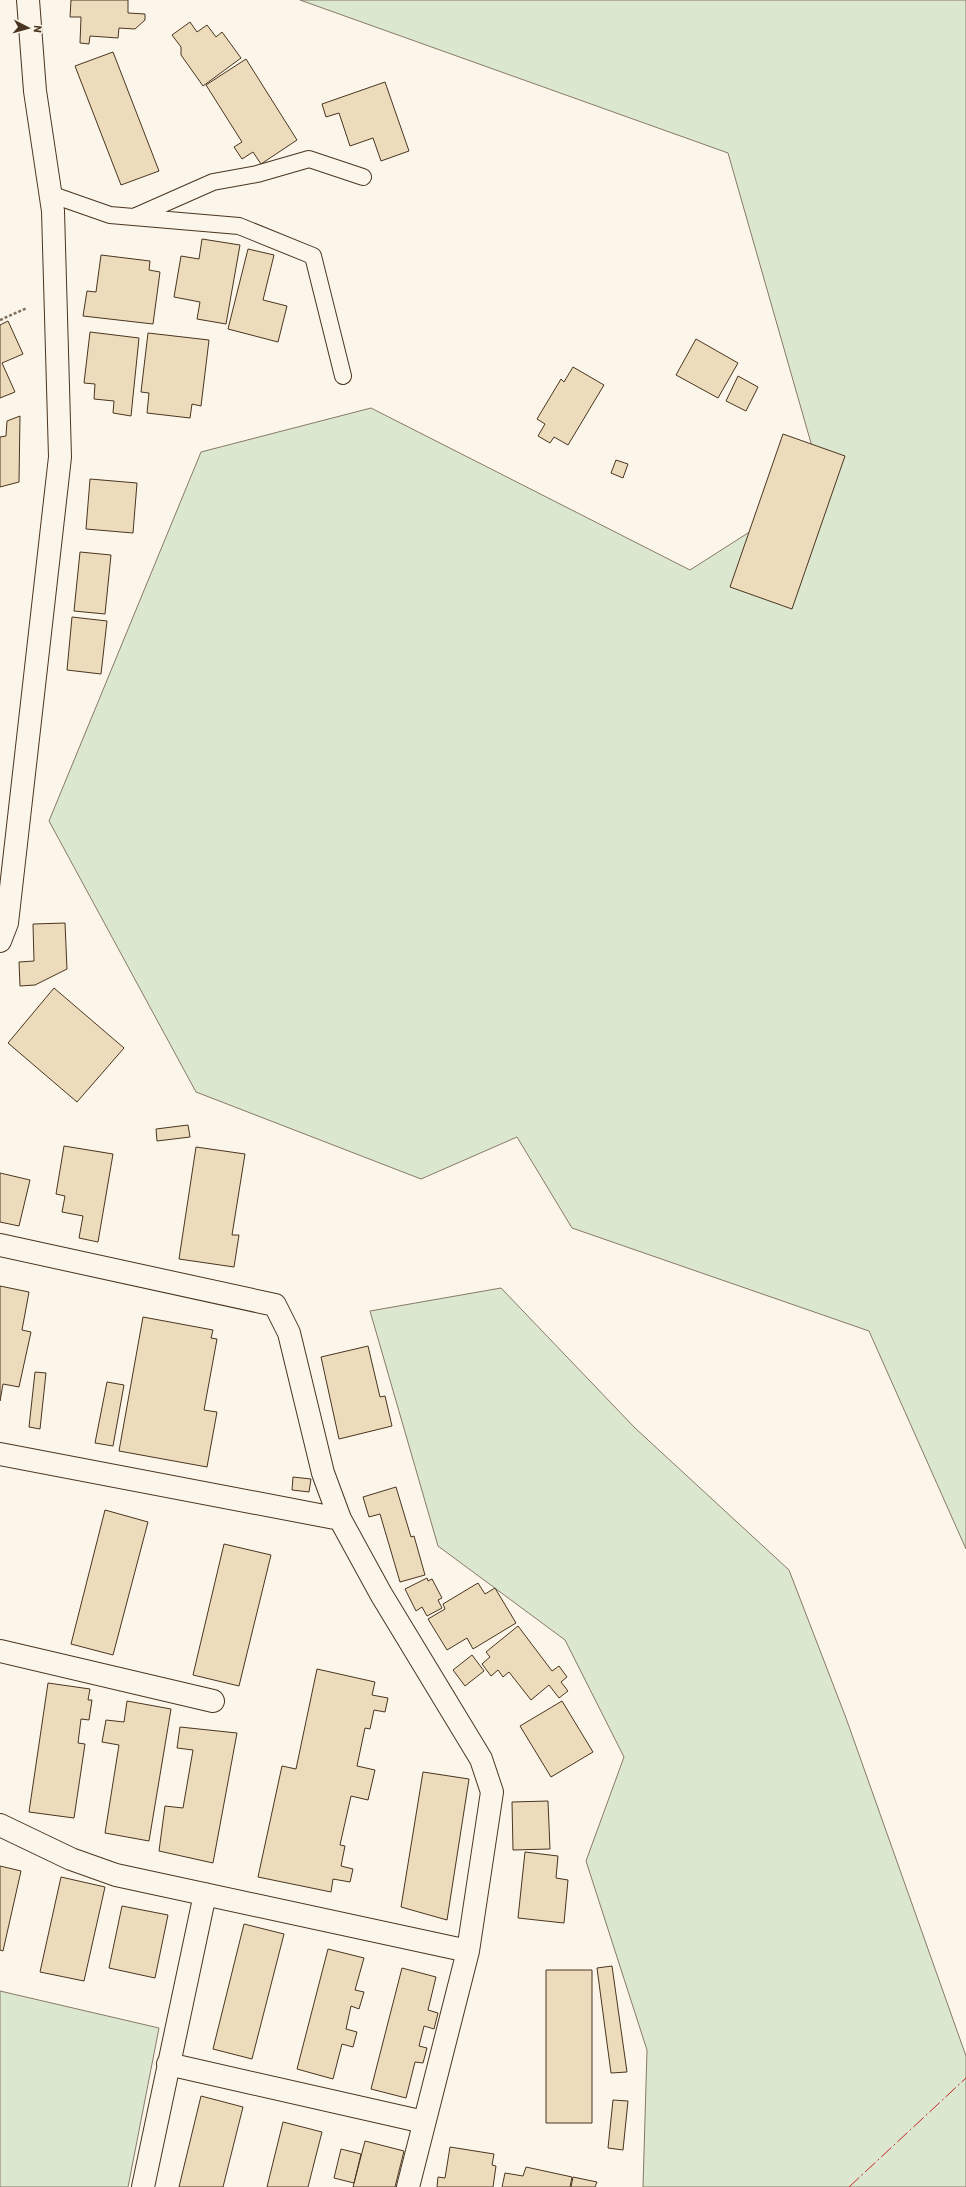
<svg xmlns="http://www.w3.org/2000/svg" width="966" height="2187" viewBox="0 0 966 2187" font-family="Barlow,sans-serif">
<rect width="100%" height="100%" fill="#fbf6e9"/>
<path fill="#dce7d0" stroke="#887966" d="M300,0h666v1549l-97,-218 -297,-103 -55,-91 -96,42 -225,-87 -147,-271 152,-369 170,-44 319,162 133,-85 -95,-332z
M501,1288l134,140 154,142 57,148 120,338v131h-323l4,-137 -61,-189 38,-104 -59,-117 -127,-94 -68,-235z
M0,1991l159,37 -31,159h-128z"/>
<path fill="#ecdcbc" stroke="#4a3520" d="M71,0h57v13l17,1v6l-10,9 -16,-1 -1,10 -28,-2 -1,8 -9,-1 1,-26h-11z
M190,22l7,10 10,-7 9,12 6,-5 19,26 -38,28 -22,-31v-8l-9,-12z
M113,52l46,119 -38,14 -46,-119z
M246,59l51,81 -36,24 -8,-12 -11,7 -8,-12 8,-5 -36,-57z
M385,82l24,69 -28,10 -8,-23 -23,8 -11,-33 -13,4 -4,-13z
M202,239l38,6 -14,79 -29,-5 3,-17 -26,-5 7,-41 18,3z
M248,249l26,6 -11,45 24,6 -9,36 -50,-13z
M101,255l49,6 -1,9 11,2 -7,52 -70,-8 4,-25 9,1z
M8,321l15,33 -21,9 13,29 -15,6v-73z
M90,332l49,6 -8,78 -18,-3 1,-12 -20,-2 1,-15 -11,-1z
M148,333l61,7 -8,66 -9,-2 -2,14 -43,-5 2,-20 -8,-1z
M696,339l42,24 -20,35 -42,-23z
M573,367l31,18 -36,60 -14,-8 -4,6 -12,-7 7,-12 -8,-5 24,-40 3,3z
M738,376l20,11 -12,24 -20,-10z
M20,416l-1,66 -19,5v-50l6,-1 1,-15z
M783,434l62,22 -53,153 -62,-22z
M616,460l12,4 -5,14 -12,-5z
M90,479l47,4 -4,50 -47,-4z
M80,552l31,3 -6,59 -31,-3z
M72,617l35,4 -6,53 -34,-4z
M65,923l2,46 -32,16 -15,1 -1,-24 15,-1 -1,-37z
M54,988l70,60 -47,54 -69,-59z
M188,1125l2,12 -33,4 -1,-12z
M64,1146l49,8 -15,88 -19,-4 4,-22 -21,-4 3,-16 -9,-2z
M196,1147l49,7 -13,81h7l-5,32 -55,-8z
M0,1173l30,7 -11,46 -19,-4z
M0,1286l29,6 -7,38 9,2 -12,55 -16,-3 -3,17z
M143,1317l70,13 -2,8 6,1 -13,71 13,2 -10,55 -88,-16z
M368,1346l12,51 5,-1 7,30 -53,13 -18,-82z
M35,1372l11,1 -6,56 -11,-2z
M107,1382l17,3 -11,61 -18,-3z
M293,1477l18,2 -2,13 -17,-2z
M396,1487l15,50 3,-1 11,39 -25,7 -20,-68 -11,3 -6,-20z
M105,1510l43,12 -35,133 -42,-11z
M224,1544l47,11 -32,131 -46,-11z
M427,1578l1,3 4,-2 10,19 -4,2 4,8 -15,8 -5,-9 -6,4 -11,-22z
M478,1583l7,11 10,-6 21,35 -43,26 -6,-11 -20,12 -19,-31 17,-10 -2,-5z
M518,1626l34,45 7,-5 8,11 -6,5 7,9 -9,7 -10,-13 -18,15 -22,-28 -6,5 -5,-7 -7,6 -9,-12 8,-7 -4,-5z
M472,1655l12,16 -19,15 -12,-16z
M317,1669l58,13 -3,13 16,3 -3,14 -11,-2 -4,19 -5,-1 -8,38 18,4 -7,30 -17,-4 -11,49 5,1 -4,20 12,3 -3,13 -17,-3 -2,13 -73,-15 24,-111 14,3z
M48,1683l42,6 -2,11h4l-3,20 -8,-1 -3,24 7,1 -11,74 -45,-6z
M127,1701l44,8 -22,132 -44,-8 14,-88 -17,-3 4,-22 18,2z
M562,1701l31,51 -42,25 -31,-51z
M180,1727l57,6 -24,130 -54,-12 6,-45 18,2 10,-58 -16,-2z
M423,1772l46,7 -22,141 -46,-13z
M548,1801l2,48 -37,1 -1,-48z
M525,1852l33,4 -2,22 12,2 -4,43 -46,-5z
M0,1866l21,5 -18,80 -3,-1z
M61,1877l44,10 -21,94 -44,-9z
M122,1906l46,9 -13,63 -46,-10z
M244,1924l40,10 -32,125 -39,-10z
M328,1949l36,9 -9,32 9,2 -5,17 -8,-3 -5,23 11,3 -4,15 -11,-3 -9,35 -36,-10z
M612,1966l15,106 -16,1 -14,-105z
M402,1968l34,9 -8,33 10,3 -4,16 -10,-3 -5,20 8,2 -4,15 -8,-1 -9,36 -35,-9z
M546,1970h46v153h-46z
M201,2096l42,11 -20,80h-44z
M613,2100l15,1 -5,49 -15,-2z
M283,2122l39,10 -14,55h-41z
M365,2141l39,10 -9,36h-42z
M450,2147l44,7 -2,11 4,1 -3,21h-56l1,-10 7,1z
M341,2149l20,5 -7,29 -20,-5z
M526,2167l46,10 -2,10h-68l3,-14 18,3z
M573,2177l24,5 -2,5h-24z"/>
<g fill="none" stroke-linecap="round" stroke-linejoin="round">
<defs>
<path id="lane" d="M50,194l60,21 129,11 74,30 30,120
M136,216l77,-34 44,-8 52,-15 54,18"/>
<path id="street" d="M0,941l7,-18 53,-466 -7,-246 -18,-120 -7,-91
M0,1245l275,60 14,28 34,140 17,46 41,75 100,165 11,33 -24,159 -60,236
M0,1454l340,65
M0,1651l213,50
M0,1825l71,34 45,16 352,76
M168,2064l256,58
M143,2187l62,-293"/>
</defs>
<use href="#lane" stroke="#4a3520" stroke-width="18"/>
<use href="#street" stroke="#4a3520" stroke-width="24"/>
<path stroke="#7f6f5c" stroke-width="2.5" stroke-dasharray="3 2" stroke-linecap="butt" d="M0,320l27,-12"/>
<use href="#lane" stroke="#fbf6e9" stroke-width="16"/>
<use href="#street" stroke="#fbf6e9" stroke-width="22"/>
<path stroke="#c62828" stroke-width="1" stroke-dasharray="14 3 2 3" stroke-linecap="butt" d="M849,2187l117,-109"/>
</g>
<g transform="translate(28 28) rotate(96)" stroke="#fbf6e9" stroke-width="3" paint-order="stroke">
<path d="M0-3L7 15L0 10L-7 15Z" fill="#4a3520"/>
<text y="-6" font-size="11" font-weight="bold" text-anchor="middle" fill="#4a3520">N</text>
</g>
</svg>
